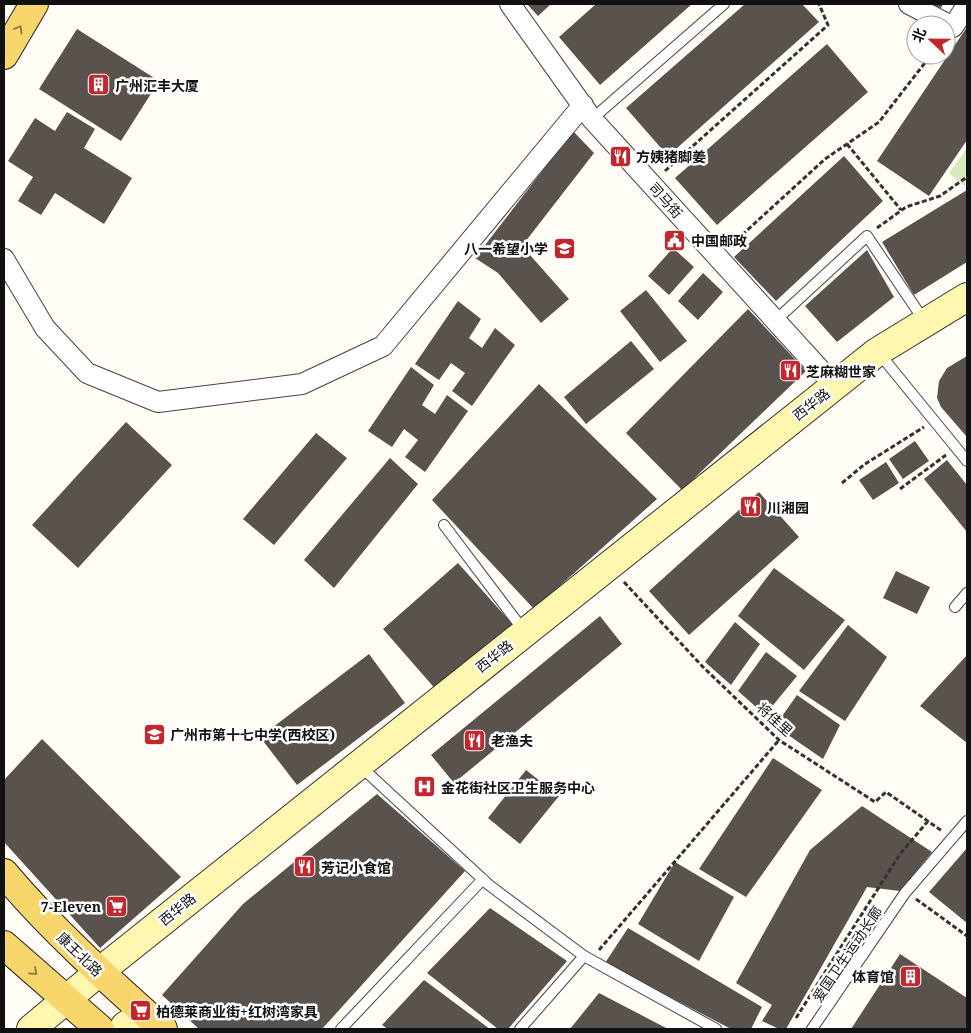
<svg xmlns="http://www.w3.org/2000/svg" width="971" height="1033" viewBox="0 0 971 1033" font-family="'Noto Serif','Noto Sans SC',serif">
<rect width="100%" height="100%" fill="#fffdf5"/>
<path fill="#d5ebbd" d="M967,148v36l-3,2 -15,-13z"/>
<path fill="#5a524d" d="M527,4h24l-13,12z
M596,4h96l-92,81 -41,-48z
M745,4h57l17,18 -151,134 -42,-48z
M930,4h13l-2,4z
M967,27v113l-38,56 -52,-35z
M77,29l82,52 -38,60 -82,-52z
M827,44l41,48 -151,133 -42,-47z
M67,112l28,17 -11,19 48,30 -28,46 -49,-31 -14,22 -23,-14 15,-24 -25,-16 27,-43 20,13z
M573,131l21,22 -72,93 47,53 -28,24 -43,-50 -23,-15z
M844,156l39,45 -107,100 -42,-44z
M967,190v72l-53,33 -32,-53z
M673,248l21,19 -25,28 -21,-19z
M867,250l27,47 -57,45 -32,-36z
M703,273l20,19 -25,28 -20,-19z
M646,290l41,51 -27,21 -40,-51z
M458,301l23,18 -12,19 13,10 13,-20 20,17 -43,61 -20,-15 13,-18 -14,-10 -12,17 -24,-16z
M748,309l58,62 -124,119 -56,-57z
M631,341l23,28 -68,55 -22,-27z
M967,356v81l-26,-30 -4,-9 2,-17 8,-13z
M411,367l23,18 -12,20 13,9 12,-19 21,16 -43,61 -20,-15 13,-17 -14,-11 -12,18 -24,-16z
M539,384l118,115 -123,110 -102,-109z
M126,422l46,43 -94,103 -46,-43z
M316,433l31,25 -73,87 -31,-26z
M915,441l14,20 -26,18 -14,-20z
M390,458l28,26 -84,104 -30,-28z
M947,460l20,25v47l-43,-53z
M886,462l13,21 -26,17 -14,-20z
M759,492l40,45 -110,98 -40,-44z
M458,563l55,62 -75,67 -55,-63z
M774,568l71,52 -41,50 -66,-54z
M896,571l34,16 -13,27 -34,-16z
M600,616l22,28 -168,139 -23,-28z
M735,622l25,22 -29,41 -26,-23z
M848,625l39,32 -42,64 -46,-30z
M766,652l31,24 -32,39 -27,-24z
M369,654l36,49 -108,82 -37,-48z
M967,655v88l-47,-37z
M797,695l43,30 -17,34 -48,-33z
M42,739l139,138 -81,71 -96,-106v-62z
M773,758l49,32 -76,107 -47,-28z
M526,770l33,26 -39,48 -32,-26z
M377,794l88,77 -143,158h-123l-37,-34 81,-91z
M862,806l70,46 -32,39 -33,-4 -81,142h-7l-17,-8 10,-16 -36,-22 74,-133z
M967,848v75l-38,-31z
M675,862l59,35 -35,64 -61,-37z
M490,908l77,53 -59,68h-10l-71,-56z
M628,928l134,79 -11,22h-20l-126,-66z
M900,954l67,44v31h-116z
M424,980l66,49h-102l-6,-4z
M599,993l69,36h-98z"/>
<g fill="none" stroke-linecap="round" stroke-linejoin="round">
<defs>
<path id="lane" d="M592,119l132,-115
M775,321l92,-85 58,86
M878,352l89,109
M444,525l80,106
M955,607l12,-14
M359,765l130,120 95,71 132,73
M341,1029l142,-150
M520,1029l64,-73
M812,1029l93,-136 62,-72"/>
<path id="street" d="M510,4l82,115 243,267
M909,4l44,23 14,-22
M4,259l41,69 42,45 71,29 144,-18 81,-38 200,-241"/>
<path id="secondary" d="M31,1029l68,-57 778,-620 90,-55
M124,1029l1,-3 9,-6 21,3"/>
<path id="primary" d="M4,55l30,-51
M4,873c48,57 103,106 159,156
M4,945l96,84"/>
</defs>
<use href="#lane" stroke="#444" stroke-width="12"/>
<use href="#street" stroke="#444" stroke-width="22"/>
<use href="#secondary" stroke="#333" stroke-width="30"/>
<use href="#primary" stroke="#222" stroke-width="30"/>
<path stroke="#333" stroke-width="3" stroke-dasharray="5 2.5" stroke-linecap="butt" d="M847,144l54,66
M665,171l163,-146 -9,-21
M877,228l29,-21 34,-11 27,-19
M731,245l94,-86 54,-37 52,-67
M842,483l23,-19 59,-37
M900,489l46,-34
M624,582l79,85 76,73 96,62 11,-10 56,39
M916,899l51,37
M599,950l180,-210
M796,1018l104,-164 28,-33"/>
<use href="#lane" stroke="#fff" stroke-width="10"/>
<use href="#street" stroke="#fff" stroke-width="20"/>
<use href="#secondary" stroke="#fff6b0" stroke-width="28"/>
<use href="#primary" stroke="#f9d66b" stroke-width="28"/>
</g>
<defs><path id="oneway-chevron" d="M-2-3.5L2.5 0L-2 3.5" fill="none" stroke-width="1.6" stroke-linecap="round" stroke-linejoin="round" transform="scale(1.25)"/></defs>
<g stroke="#917d42">
<use href="#oneway-chevron" transform="translate(19 29) rotate(-59)"/>
<use href="#oneway-chevron" transform="translate(34 972) rotate(42)"/>
</g>
<defs>
<symbol id="building-square" viewBox="-11 -11 22 22"><rect x="-9" y="-9" width="18" height="18" rx="4" fill="#c4262e" stroke="#fff"/><path d="M-4-6H4V6H1V3H-1V6H-4ZM-2.5-4.3h1.7v1.8h-1.7ZM.8-4.3h1.7v1.8H.8ZM-2.5-1h1.7V.8h-1.7ZM.8-1h1.7V.8H.8Z" fill="#fff"/></symbol>
<symbol id="restaurant-square" viewBox="-11 -11 22 22"><rect x="-9" y="-9" width="18" height="18" rx="4" fill="#c4262e" stroke="#fff"/><path d="M-5-6h1v4h1v-4h1v4h1v-4h1v5L-1.5 .5V6h-2V.5L-5-1ZM5-6V6H3V1.5H1.5Q1.5-4 5-6Z" fill="#fff"/></symbol>
<symbol id="civic-square" viewBox="-11 -11 22 22"><rect x="-9" y="-9" width="18" height="18" rx="4" fill="#c4262e" stroke="#fff"/><path d="M-.6-6.5H3V-4.5H.6V-3L4-1V1h2V6H-6V1h2V-1L-.6-3ZM-1.2 2.5V6h2.4V2.5Z" fill="#fff"/></symbol>
<symbol id="school-square" viewBox="-11 -11 22 22"><rect x="-9" y="-9" width="18" height="18" rx="4" fill="#c4262e" stroke="#fff"/><path d="M0-5L7-2L0 1L-7-2ZM-4 1L0 2.5L4 1V4Q0 6-4 4Z" fill="#fff"/></symbol>
<symbol id="hospital-square" viewBox="-11 -11 22 22"><rect x="-9" y="-9" width="18" height="18" rx="4" fill="#c4262e" stroke="#fff"/><path d="M-5-5h3v3.5h4V-5h3V5h-3V1.5h-4V5h-3Z" fill="#fff"/></symbol>
<symbol id="supermarket-square" viewBox="-11 -11 22 22"><rect x="-9" y="-9" width="18" height="18" rx="4" fill="#c4262e" stroke="#fff"/><path d="M-6-5.5h2.5l.6 2H6L4.5 2H-2.5L-4.4-4H-6ZM-1.5 3.2a1.3 1.3 0 1 0 .1 0ZM3 3.2a1.3 1.3 0 1 0 .1 0Z" fill="#fff"/></symbol>
</defs>
<g fill-rule="evenodd">
<use href="#building-square" x="86" y="72" width="25" height="25"/>
<use href="#restaurant-square" x="608" y="144" width="25" height="25"/>
<use href="#civic-square" x="662" y="228" width="25" height="25"/>
<use href="#school-square" x="552" y="236" width="25" height="25"/>
<use href="#restaurant-square" x="778" y="358" width="25" height="25"/>
<use href="#restaurant-square" x="738" y="494" width="25" height="25"/>
<use href="#school-square" x="142" y="722" width="25" height="25"/>
<use href="#restaurant-square" x="462" y="728" width="25" height="25"/>
<use href="#hospital-square" x="412" y="774" width="25" height="25"/>
<use href="#restaurant-square" x="292" y="854" width="25" height="25"/>
<use href="#supermarket-square" x="104" y="894" width="25" height="25"/>
<use href="#building-square" x="898" y="964" width="25" height="25"/>
<use href="#supermarket-square" x="128" y="998" width="25" height="25"/>
</g>
<g text-anchor="middle" dominant-baseline="central" stroke-width="5" stroke-linejoin="round" paint-order="stroke">
<g font-size="14" font-weight="bold" fill="#111" stroke="#fff" text-anchor="start">
<text x="115" y="85">广州汇丰大厦</text>
<text x="636" y="156">方姨猪脚姜</text>
<text x="691" y="240">中国邮政</text>
<text x="548" y="248" text-anchor="end">八一希望小学</text>
<text x="806" y="371">芝麻糊世家</text>
<text x="767" y="507">川湘园</text>
<text x="170" y="734">广州市第十七中学(西校区)</text>
<text x="491" y="740">老渔夫</text>
<text x="441" y="787">金花街社区卫生服务中心</text>
<text x="321" y="867">芳记小食馆</text>
<text x="101" y="906" text-anchor="end">7-Eleven</text>
<text x="894" y="976" text-anchor="end">体育馆</text>
<text x="156" y="1011">柏德莱商业街+红树湾家具</text>
</g>
<g font-size="14" fill="#111" stroke="#fff">
<text transform="translate(666 200) rotate(48)">司马街</text>
<text transform="translate(811 404) rotate(-38)">西华路</text>
<text transform="translate(494 656) rotate(-38)">西华路</text>
<text transform="translate(775 719) rotate(42)">将佳里</text>
<text transform="translate(177 909) rotate(-39)">西华路</text>
<text transform="translate(80 954) rotate(44)">康王北路</text>
<text transform="translate(847 954) rotate(-56)">爱国卫生运动长廊</text>
</g>
</g>
<rect width="971" height="1033" fill="none" stroke="#111111" stroke-width="10"/>
<g transform="translate(931 40) rotate(292)"><circle r="24" fill="#ffffff" stroke="#a0a0a0"/>
<path d="M0-4L9 19L0 12L-9 19Z" fill="#c4262e"/>
<text y="-8" font-size="14" font-weight="bold" text-anchor="middle" fill="#111111">北</text>
</g>
</svg>
